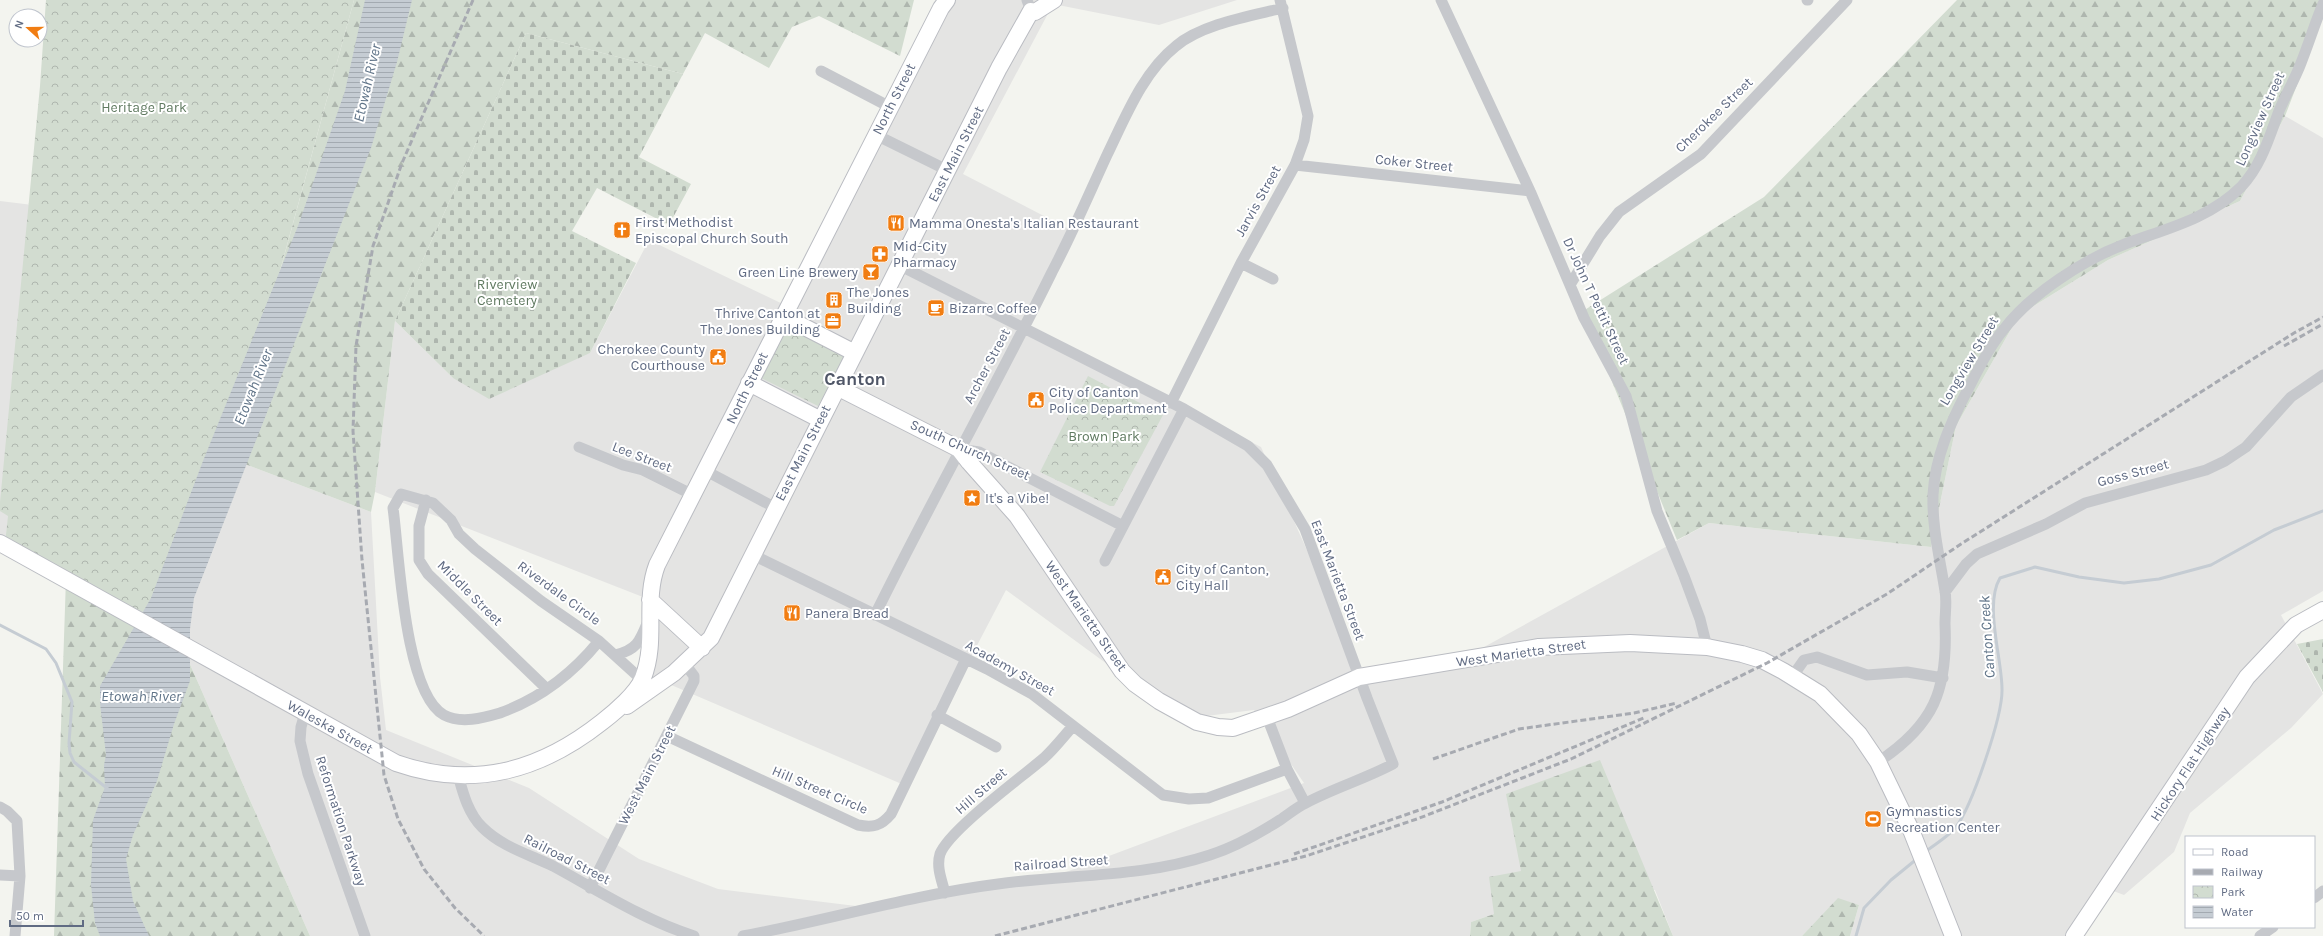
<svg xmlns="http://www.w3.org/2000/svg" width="2323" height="936" viewBox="0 0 2323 936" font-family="Karla,sans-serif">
<defs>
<pattern id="forest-firs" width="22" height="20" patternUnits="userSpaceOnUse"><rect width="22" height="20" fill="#d2dcd0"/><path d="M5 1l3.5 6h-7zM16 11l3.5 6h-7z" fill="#aeb6ae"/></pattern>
<pattern id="cemetery-stones" width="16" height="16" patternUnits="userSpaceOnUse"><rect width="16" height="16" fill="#d2dcd0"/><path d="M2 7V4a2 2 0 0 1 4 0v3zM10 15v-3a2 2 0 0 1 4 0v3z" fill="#aeb6ae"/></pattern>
<pattern id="park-crowns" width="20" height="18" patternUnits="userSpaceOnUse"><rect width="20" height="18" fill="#d2dcd0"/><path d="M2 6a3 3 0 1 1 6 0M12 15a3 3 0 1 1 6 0" fill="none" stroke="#aeb6ae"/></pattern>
<pattern id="water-rules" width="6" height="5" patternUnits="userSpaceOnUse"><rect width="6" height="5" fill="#c5ccd3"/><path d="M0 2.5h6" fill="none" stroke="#a3aab1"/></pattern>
</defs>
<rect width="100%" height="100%" fill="#f3f4ef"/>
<path fill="#e4e4e3" d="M938,0h299l-78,25 -106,-21 -90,170 106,55 -48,96 240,122 101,227 113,-22 234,-129 222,24 25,-121 63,-111 89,-55 132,-59 45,-85 38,22v453l-42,24 42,79 -32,34 -101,85 -16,39 -50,43 -16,-6 -33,47h-225l9,-31 -21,-6 -36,37h-129l-18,-46 -134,-19 -27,43 -23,8 -1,14h-1160l-129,-292 48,-186 142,54 9,165 6,53 143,58 110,71 79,30 138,17 178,-22 270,-101 -50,-73 -72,9 -176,-129 -102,195 -256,-110v-76l-273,-107 20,-171 58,57 137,-25 59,-113 138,66z
M0,201l49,6 -44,336 -5,-3z"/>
<path fill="url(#forest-firs)" d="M354,0h560l-14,56 -81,-40 -27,11 -23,41 -64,-35 -22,41 -157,-41 -131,288 -20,171 -4,20 -142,-54z
M1957,0h366v17l-38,99 -45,85 -132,59 -89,55 -63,111 -25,121 -222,-24 -32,17 -94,-229 181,-114z
M66,578l115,66 129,292h-256z
M1600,760l73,176h-203l1,-14 23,-8 -5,-37 32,-6 -15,-77z
M1838,898l21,7 -9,31h-48z"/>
<path fill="url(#cemetery-stones)" d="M526,33l157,41 -44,83 52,27 -22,41 -72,-37 -25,43 64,32 -46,90 -101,46 -36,-21 -58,-57z
M2323,639v53l-26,-48z"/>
<path fill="url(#park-crowns)" d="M46,0h308l-170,622 -3,22 -176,-101 3,-27 -8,-5v-9l40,-416z
M786,324l60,31 -28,51 -59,-29z
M1088,376l75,39 -49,91h-4l-70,-34z"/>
<path fill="url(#water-rules)" d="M365,0h47l-15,62 -26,86 -177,450 -4,31v52l-16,43 -17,57 -24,54 -7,24 7,42 16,35h-49l-5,-13 -4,-38 2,-65 12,-33 -1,-22 2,-10 -6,-52v-17l51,-88 52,-137 95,-235 47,-135z"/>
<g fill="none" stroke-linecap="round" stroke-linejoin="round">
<path stroke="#c5ccd3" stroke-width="3" d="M0,625l46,24 10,14 16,39 -3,41 1,10 4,9 34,27
M1925,852c10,-8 23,-15 31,-25 16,-21 47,-112 46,-138 0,-31 -18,-84 -2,-111l35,-11 44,10 45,6 35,-4 52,-14 63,-35 49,-19
M1856,936l8,-28 27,-28 27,-22"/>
<defs>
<path id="secondary" d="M783,316l72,37
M749,383l72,37
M837,387l122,62 10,13 48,54 105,155 13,13 24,17 38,21 21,5 15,1 55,-19 71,-32 180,-30 91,-4 77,4 35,7 20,6 21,11 37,23 39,40 19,28 33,68 42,106
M0,543l396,220c77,27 144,8 206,-41 13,-10 35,-29 41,-44 15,-39 0,-76 14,-113l284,-557 6,-8
M650,600l52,48
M627,706l47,-33 37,-35 288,-570 32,-57 4,1 19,-12
M2074,936l173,-259 49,-52 27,-15"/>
</defs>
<use href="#secondary" stroke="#babcc2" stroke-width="18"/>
<path stroke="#c6c8cc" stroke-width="11" d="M1027,0l4,11
M1441,0l89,191 54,127 42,78 31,115 27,65 16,43 7,28
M1807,0h1
M821,71l69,36
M876,135l73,36
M1295,165l235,26
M1241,263l32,16
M1570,285l30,-49 19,-24 82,-58 146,-154
M1171,403l70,-140 54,-98 9,-25 4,-24 -28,-116
M579,447l44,18 20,5 50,25
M959,449l20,3 144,74
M706,471l70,37
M426,500l-7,26v34l9,14 119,115
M753,555l234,114 45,25 131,101 26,4 19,-1 79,-29
M1105,561l79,-152
M1945,592l21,-28 11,-10 69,-30 39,-21 121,-33 19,-9 21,-14 45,-50 32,-22
M875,615c57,-116 120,-227 177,-343 20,-38 37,-78 55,-117 18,-37 36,-83 69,-109 26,-22 75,-30 107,-38
M599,641c-26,32 -60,58 -99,72 -17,5 -39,11 -56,2 -40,-22 -45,-164 -51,-207l8,-14 32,9 18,17 8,14 16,15 66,52 58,40 43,39
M615,655c22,-5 25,-14 33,-34
M1792,677l12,-17 13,-3 50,18 40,-3 36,6
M305,713l-4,14 -1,14 8,33 57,162
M937,715l59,32
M1267,717l20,52 18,34
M667,736l191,89c15,3 23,1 33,-11l75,-155
M1878,762c56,-37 70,-72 67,-138 0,-11 2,-23 0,-33 -5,-32 -13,-63 -12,-96 2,-38 17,-71 34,-104 11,-21 22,-44 37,-62 27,-35 79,-69 121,-85 40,-15 84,-25 116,-57 20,-21 28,-49 38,-76 7,-17 16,-32 22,-48 8,-20 14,-40 22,-59
M458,775c5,18 10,38 24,52 20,20 46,27 71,39 46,25 91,54 141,70
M0,807l7,4 10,10 3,55 -5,60
M0,875l20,1
M590,888l104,-207v-5l-9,-12
M945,893c-3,-12 -9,-26 -5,-39 9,-24 82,-77 104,-96 11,-10 20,-22 29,-32
M2314,898l9,-7
M743,936c85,-16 169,-41 255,-52 71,-10 143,-6 212,-29 25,-8 48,-21 70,-35 9,-6 17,-13 26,-17 28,-15 59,-24 87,-39l-26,-66 -62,-169 -38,-64 -19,-19 -64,-37 -285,-144
M2260,936l13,-9"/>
<use href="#secondary" stroke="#fff" stroke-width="16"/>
<path stroke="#a7aab1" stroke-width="3" stroke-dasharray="6 3" stroke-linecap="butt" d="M473,0l-71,163 -29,83 -17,100 -3,85 9,129 22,215 14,44 26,50 31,39 29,28
M2284,346l39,-22
M1433,759l86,-30 115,-16 43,-10
M1294,854l148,-52 204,-85
M995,936l311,-80 111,-37 154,-60 196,-96 120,-69 74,-50 333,-211 29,-16"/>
</g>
<defs>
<symbol id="restaurant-square" viewBox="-11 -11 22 22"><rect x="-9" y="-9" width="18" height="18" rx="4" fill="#f17d12" stroke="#fff"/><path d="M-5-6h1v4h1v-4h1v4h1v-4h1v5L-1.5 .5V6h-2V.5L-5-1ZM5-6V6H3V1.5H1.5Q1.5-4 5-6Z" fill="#fff"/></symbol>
<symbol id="church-square" viewBox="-11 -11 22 22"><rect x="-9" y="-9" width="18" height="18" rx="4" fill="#f17d12" stroke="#fff"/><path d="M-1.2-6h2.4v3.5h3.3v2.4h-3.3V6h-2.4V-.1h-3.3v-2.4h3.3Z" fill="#fff"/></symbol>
<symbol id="pharmacy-square" viewBox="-11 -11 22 22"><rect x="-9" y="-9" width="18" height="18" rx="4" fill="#f17d12" stroke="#fff"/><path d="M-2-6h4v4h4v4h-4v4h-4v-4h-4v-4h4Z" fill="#fff"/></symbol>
<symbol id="bar-square" viewBox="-11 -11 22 22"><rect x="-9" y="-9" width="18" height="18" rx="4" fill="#f17d12" stroke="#fff"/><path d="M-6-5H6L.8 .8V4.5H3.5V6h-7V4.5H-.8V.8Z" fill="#fff"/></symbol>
<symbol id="building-square" viewBox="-11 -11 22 22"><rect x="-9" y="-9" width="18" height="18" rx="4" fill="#f17d12" stroke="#fff"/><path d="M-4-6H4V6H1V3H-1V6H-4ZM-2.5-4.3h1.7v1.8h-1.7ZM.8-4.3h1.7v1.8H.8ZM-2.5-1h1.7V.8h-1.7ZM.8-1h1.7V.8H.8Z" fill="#fff"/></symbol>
<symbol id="cafe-square" viewBox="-11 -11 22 22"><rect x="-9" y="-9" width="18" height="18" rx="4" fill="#f17d12" stroke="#fff"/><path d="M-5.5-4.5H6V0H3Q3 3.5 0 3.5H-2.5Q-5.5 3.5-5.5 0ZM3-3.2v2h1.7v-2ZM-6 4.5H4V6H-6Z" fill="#fff"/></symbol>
<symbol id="office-square" viewBox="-11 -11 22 22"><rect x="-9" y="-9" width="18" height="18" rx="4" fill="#f17d12" stroke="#fff"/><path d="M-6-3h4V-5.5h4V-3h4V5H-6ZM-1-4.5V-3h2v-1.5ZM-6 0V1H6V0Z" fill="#fff"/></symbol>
<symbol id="civic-square" viewBox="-11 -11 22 22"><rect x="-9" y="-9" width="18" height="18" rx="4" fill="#f17d12" stroke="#fff"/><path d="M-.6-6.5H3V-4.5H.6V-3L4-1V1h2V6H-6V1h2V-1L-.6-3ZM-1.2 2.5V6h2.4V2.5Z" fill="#fff"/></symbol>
<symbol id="sight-square" viewBox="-11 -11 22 22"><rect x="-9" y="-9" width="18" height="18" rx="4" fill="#f17d12" stroke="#fff"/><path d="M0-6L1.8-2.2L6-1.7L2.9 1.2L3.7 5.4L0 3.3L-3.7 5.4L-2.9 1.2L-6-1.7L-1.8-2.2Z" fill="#fff"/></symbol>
<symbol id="stadium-square" viewBox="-11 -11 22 22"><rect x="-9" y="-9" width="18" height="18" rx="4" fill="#f17d12" stroke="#fff"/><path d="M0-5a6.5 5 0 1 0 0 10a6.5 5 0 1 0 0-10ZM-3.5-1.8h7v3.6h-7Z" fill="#fff"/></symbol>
</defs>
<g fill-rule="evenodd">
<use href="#restaurant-square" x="886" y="213" width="20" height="20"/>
<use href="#church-square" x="612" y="220" width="20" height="20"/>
<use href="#pharmacy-square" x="870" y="244" width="20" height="20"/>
<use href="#bar-square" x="861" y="262" width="20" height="20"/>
<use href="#building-square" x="824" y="290" width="20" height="20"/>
<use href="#cafe-square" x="926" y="298" width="20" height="20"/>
<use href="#office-square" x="823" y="311" width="20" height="20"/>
<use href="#civic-square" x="708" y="347" width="20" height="20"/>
<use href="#civic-square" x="1026" y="390" width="20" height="20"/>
<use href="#sight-square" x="962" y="488" width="20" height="20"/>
<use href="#civic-square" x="1153" y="567" width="20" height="20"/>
<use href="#restaurant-square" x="782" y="603" width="20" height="20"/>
<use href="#stadium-square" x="1863" y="809" width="20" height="20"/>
</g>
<g text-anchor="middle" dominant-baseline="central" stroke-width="4" stroke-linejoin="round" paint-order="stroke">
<g font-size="14" fill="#606b83" stroke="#fff">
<text transform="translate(894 99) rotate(-63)">North Street</text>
<text transform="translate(1714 115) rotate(-44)">Cherokee Street</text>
<text transform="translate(2260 119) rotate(-66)">Longview Street</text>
<text transform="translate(956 154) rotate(-63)">East Main Street</text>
<text transform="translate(1414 163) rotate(6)">Coker Street</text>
<text transform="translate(1258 201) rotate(-61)">Jarvis Street</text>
<text transform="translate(1596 301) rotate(65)">Dr John T Pettit Street</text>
<text transform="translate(1969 361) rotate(-59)">Longview Street</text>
<text transform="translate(987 366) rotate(-62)">Archer Street</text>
<text transform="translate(747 388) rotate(-64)">North Street</text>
<text transform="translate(970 450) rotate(24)">South Church Street</text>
<text transform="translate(803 453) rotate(-63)">East Main Street</text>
<text transform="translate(642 457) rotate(21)">Lee Street</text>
<text transform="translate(2133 473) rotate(-15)">Goss Street</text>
<text transform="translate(1338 580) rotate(69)">East Marietta Street</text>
<text transform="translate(470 593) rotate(45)">Middle Street</text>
<text transform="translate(559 593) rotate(36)">Riverdale Circle</text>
<text transform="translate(1086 616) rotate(55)">West Marietta Street</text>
<text transform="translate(1521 653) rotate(-8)">West Marietta Street</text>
<text transform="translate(1010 668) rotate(29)">Academy Street</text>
<text transform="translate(330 727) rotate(29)">Waleska Street</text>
<text transform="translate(2190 764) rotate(-57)">Hickory Flat Highway</text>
<text transform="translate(647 775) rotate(-63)">West Main Street</text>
<text transform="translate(820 790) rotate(23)">Hill Street Circle</text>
<text transform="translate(981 791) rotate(-41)">Hill Street</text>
<text transform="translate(341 821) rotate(72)">Reformation Parkway</text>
<text transform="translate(567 859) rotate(27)">Railroad Street</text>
<text transform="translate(1061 863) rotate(-4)">Railroad Street</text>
</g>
<g font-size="14" fill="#607a61" stroke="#fff">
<text x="144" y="107">Heritage Park</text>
<text x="507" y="284">Riverview<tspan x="507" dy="16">Cemetery</tspan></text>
<text x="1104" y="436">Brown Park</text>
</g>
<g font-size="14" fill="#606b83" stroke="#fff" text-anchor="start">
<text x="635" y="222">First Methodist<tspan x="635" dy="16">Episcopal Church South</tspan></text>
<text x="909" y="223">Mamma Onesta's Italian Restaurant</text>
<text x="893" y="246">Mid-City<tspan x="893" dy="16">Pharmacy</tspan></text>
<text x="858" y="272" text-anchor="end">Green Line Brewery</text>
<text x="847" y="292">The Jones<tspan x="847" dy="16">Building</tspan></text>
<text x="949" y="308">Bizarre Coffee</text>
<text x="820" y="313" text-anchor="end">Thrive Canton at<tspan x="820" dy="16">The Jones Building</tspan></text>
<text x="705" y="349" text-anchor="end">Cherokee County<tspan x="705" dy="16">Courthouse</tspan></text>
<text x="1049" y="392">City of Canton<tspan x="1049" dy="16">Police Department</tspan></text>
<text x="985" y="498">It's a Vibe!</text>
<text x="1176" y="569">City of Canton,<tspan x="1176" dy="16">City Hall</tspan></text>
<text x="805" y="613">Panera Bread</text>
<text x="1886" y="811">Gymnastics<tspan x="1886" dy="16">Recreation Center</tspan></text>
</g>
<g font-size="15" font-style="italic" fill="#607488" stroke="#fff">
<text transform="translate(367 83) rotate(-77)">Etowah River</text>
<text transform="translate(253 387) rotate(-68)">Etowah River</text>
<text transform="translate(1987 637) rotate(-94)">Canton Creek</text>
<text x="141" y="696">Etowah River</text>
</g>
<g font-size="18" font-weight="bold" fill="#4f5667" stroke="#fff">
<text x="855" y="379">Canton</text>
</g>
</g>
<rect x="2185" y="836" width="130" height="92" fill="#ffffff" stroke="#bfc4cd"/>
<rect x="2193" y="849" width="20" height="6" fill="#ffffff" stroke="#bfc4cd"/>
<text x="2221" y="856" font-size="12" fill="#606b83">Road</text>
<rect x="2193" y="869" width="20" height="6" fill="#a7aab1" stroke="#bfc4cd"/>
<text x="2221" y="876" font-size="12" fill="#606b83">Railway</text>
<rect x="2193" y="886" width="20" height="12" fill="url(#park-crowns)" stroke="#bfc4cd"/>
<text x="2221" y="896" font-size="12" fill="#606b83">Park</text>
<rect x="2193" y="906" width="20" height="12" fill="url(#water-rules)" stroke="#bfc4cd"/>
<text x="2221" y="916" font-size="12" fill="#606b83">Water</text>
<g transform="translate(28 28) rotate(291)"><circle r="19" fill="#ffffff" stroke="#bfc4cd"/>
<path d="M0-3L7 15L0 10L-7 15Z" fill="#f17d12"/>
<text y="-6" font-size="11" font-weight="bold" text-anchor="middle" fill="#606b83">N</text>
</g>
<path d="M10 920v6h73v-6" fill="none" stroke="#606b83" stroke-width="2"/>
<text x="16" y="920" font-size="12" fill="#606b83" stroke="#ffffff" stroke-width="3" paint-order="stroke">50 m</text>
</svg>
